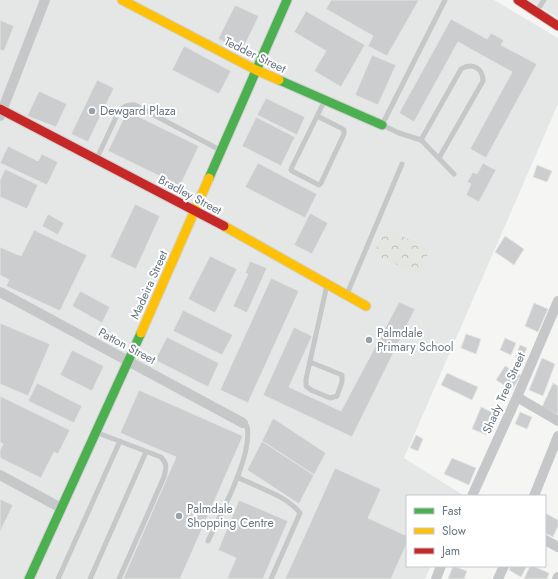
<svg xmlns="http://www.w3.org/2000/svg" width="558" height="579" viewBox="0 0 558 579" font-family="Jost,sans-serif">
<defs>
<pattern id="park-crowns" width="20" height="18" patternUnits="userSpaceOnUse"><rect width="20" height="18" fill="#e4e6e2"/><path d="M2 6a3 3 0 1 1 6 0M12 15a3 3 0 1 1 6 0" fill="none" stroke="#bdbfbd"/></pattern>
</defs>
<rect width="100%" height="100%" fill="#f5f5f4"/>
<path fill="#e5e7e7" d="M0,0h494l64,38v66l-154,354 59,37 -56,1v70h24l-6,13h-425z
M529,0h29v18z"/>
<path fill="url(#park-crowns)" d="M386,229l44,20 -11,26 -45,-21z"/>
<path fill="#cccdce" stroke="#e4e4e4" d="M331,0h88l-32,56 -19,-10 5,-10 -47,-27z
M235,5l24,11 -17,35 -24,-12z
M306,11l59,34 -24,42 -27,-16 12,-20 -32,-19z
M451,19l36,20 4,-6 13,7 -3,5 36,19 -51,94 -16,-9 42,-77 -54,-30 -44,80 -15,-9z
M0,20l14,6 -10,25 -4,-1z
M184,46l47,25 -12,23 -47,-24z
M372,55l24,10 -18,40 -23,-10z
M97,80l17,8 -26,54 -17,-8z
M39,91l28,13 -11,23 -29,-11z
M266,98l39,19 -8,18 -40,-20z
M127,111l72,35 -19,40 -72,-35z
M256,117l39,20 -14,29 -39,-20z
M8,146l30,15 4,-7 16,8 -11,23 -47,-22z
M258,163l59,31 -12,24 -60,-31z
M483,163l13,7 -17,32 -13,-7 5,-11 -4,-2 6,-10 4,2z
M537,165l15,6 -5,11 -14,-5z
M5,169l33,16 -11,24 -27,-12v-17z
M135,204l25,12 -24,53 -26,-12z
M310,213l18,10 -16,31 -18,-9z
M48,214l16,9 -6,12 -16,-9z
M34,230l53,25 -27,56 -54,-25 3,-6 -9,-5v-28l21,9z
M505,236l19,13 -10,16 -19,-13z
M210,256l27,13 -22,44 -27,-14z
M250,261l17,7 -20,45 -14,-7 15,-32 -3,-1z
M271,278l28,13 -51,112 -28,-13z
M80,291l30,16 -8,16 -30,-17z
M399,302l16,7 -63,128 -89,-42 31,-68 18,9 -23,51 52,24z
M534,303l14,6 -10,23 -13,-6z
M183,310l50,25 -11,20 -49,-24z
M0,323l50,21 -22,52 -28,-12z
M466,334l15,5 -5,15 -15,-6z
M167,337l52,26 -11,24 -53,-27z
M505,338l11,5 -5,12 -11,-5z
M520,345l7,3 -5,11 -7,-2z
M72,350l32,16 -12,25 -32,-16z
M542,358l13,6 -12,32 -14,-6z
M505,366l16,9 -9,15 -16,-10z
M447,373l31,14 -6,13 -31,-15z
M37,383l45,23 -8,17 -46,-22z
M553,383l5,3v29l-16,-8z
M139,390l104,46 -63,143h-57l53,-122 -56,-24z
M0,396l70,34 -12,24 -4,-2 -13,26 -41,-20v-8l3,-6 -3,-2z
M481,407l15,7 -9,21 -15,-6z
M520,412l12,5 -5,12 -12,-5z
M273,418l53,35 -12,22 -52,-34z
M416,435l7,4 -5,12 -8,-3z
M262,441l52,34 -15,29 -52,-34z
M452,458l24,10 -7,17 -25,-11z
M335,468l46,21 -13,29 39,18v7l-16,36h-106z
M0,499l13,6 -13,27z
M239,500l49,21 -25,58h-36l9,-21 -18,-8z
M545,513l13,7v6l-5,11 -8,-4z
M453,566l14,5 -3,8h-16z
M511,566h16l-6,11 -12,-7z
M530,566h3l16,7 -2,6h-23z"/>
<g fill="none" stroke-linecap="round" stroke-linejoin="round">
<defs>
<path id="fast" d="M279,80l103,45
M209,178l78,-178
M29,579l112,-246"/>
<path id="slow" d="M122,0l134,70 23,10
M224,226l142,80
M141,333l68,-155"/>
<path id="jam" d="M518,0l40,26
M0,109l224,117"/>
</defs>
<use href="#fast" stroke="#d1d2d2" stroke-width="11"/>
<use href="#slow" stroke="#d1d2d2" stroke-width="11"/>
<use href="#jam" stroke="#d1d2d2" stroke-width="11"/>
<path stroke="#c6c7c8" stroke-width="5" d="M445,0l-63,125 17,8 22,7 33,34
M537,11l7,-11
M317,116l24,12 3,2v4l-23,49 -2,2 -27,-14 -1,-1 1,-3 32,-65
M421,140l40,-71c11,-7 22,-1 22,12l-44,77
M97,158l22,-47c5,-5 9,-7 16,-6l85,45
M347,294l55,-130
M310,362l32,13v7l-5,14 -7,2 -19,-8 -5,-4v-7l21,-94
M98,433l63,24c7,8 5,11 3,20l-45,102
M237,477c20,10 50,19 63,36l-29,66
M208,541c13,-28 45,-85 39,-115l-4,-3
M58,579l62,-138
M90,579l56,-127"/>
<path stroke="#c6c7c8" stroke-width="10" d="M0,116l45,-116
M0,292l243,131
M517,397l41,24
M0,475l61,33
M472,496l45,-99 41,-96
M534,496l24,-60
M545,540l13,7
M436,579l5,-13
M498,579l6,-13
M557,579l1,-2"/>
<use href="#fast" stroke="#4caf50" stroke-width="9"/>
<use href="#slow" stroke="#ffc107" stroke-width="9"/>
<use href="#jam" stroke="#c62828" stroke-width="9"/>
</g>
<g fill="#99a2a9" stroke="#fff" stroke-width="1.5">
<circle cx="92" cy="111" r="4"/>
<circle cx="369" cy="340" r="4"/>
<circle cx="179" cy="516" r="4"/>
</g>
<g text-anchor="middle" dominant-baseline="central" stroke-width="4" stroke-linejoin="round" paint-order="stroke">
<g font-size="12" fill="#687681" stroke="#fff">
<text transform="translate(255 55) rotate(26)">Tedder Street</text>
<text transform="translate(190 195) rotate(28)">Bradley Street</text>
<text transform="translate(149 285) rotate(-66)">Madeira Street</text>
<text transform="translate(127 346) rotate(28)">Patton Street</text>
<text transform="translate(504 393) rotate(-66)">Shady Tree Street</text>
</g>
<g font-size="12" fill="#687681" stroke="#fff" text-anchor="start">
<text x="100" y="111">Dewgard Plaza</text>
<text x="377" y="333">Palmdale<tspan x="377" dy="14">Primary School</tspan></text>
<text x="187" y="509">Palmdale<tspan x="187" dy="14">Shopping Centre</tspan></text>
</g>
</g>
<rect x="406" y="495" width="140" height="72" fill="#ffffff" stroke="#c3c8cd"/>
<rect x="414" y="508" width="20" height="6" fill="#4caf50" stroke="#c3c8cd"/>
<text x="442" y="515" font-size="12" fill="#687681">Fast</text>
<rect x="414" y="528" width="20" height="6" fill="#ffc107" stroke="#c3c8cd"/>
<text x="442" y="535" font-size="12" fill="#687681">Slow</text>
<rect x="414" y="548" width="20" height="6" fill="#c62828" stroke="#c3c8cd"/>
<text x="442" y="555" font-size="12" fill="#687681">Jam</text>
</svg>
